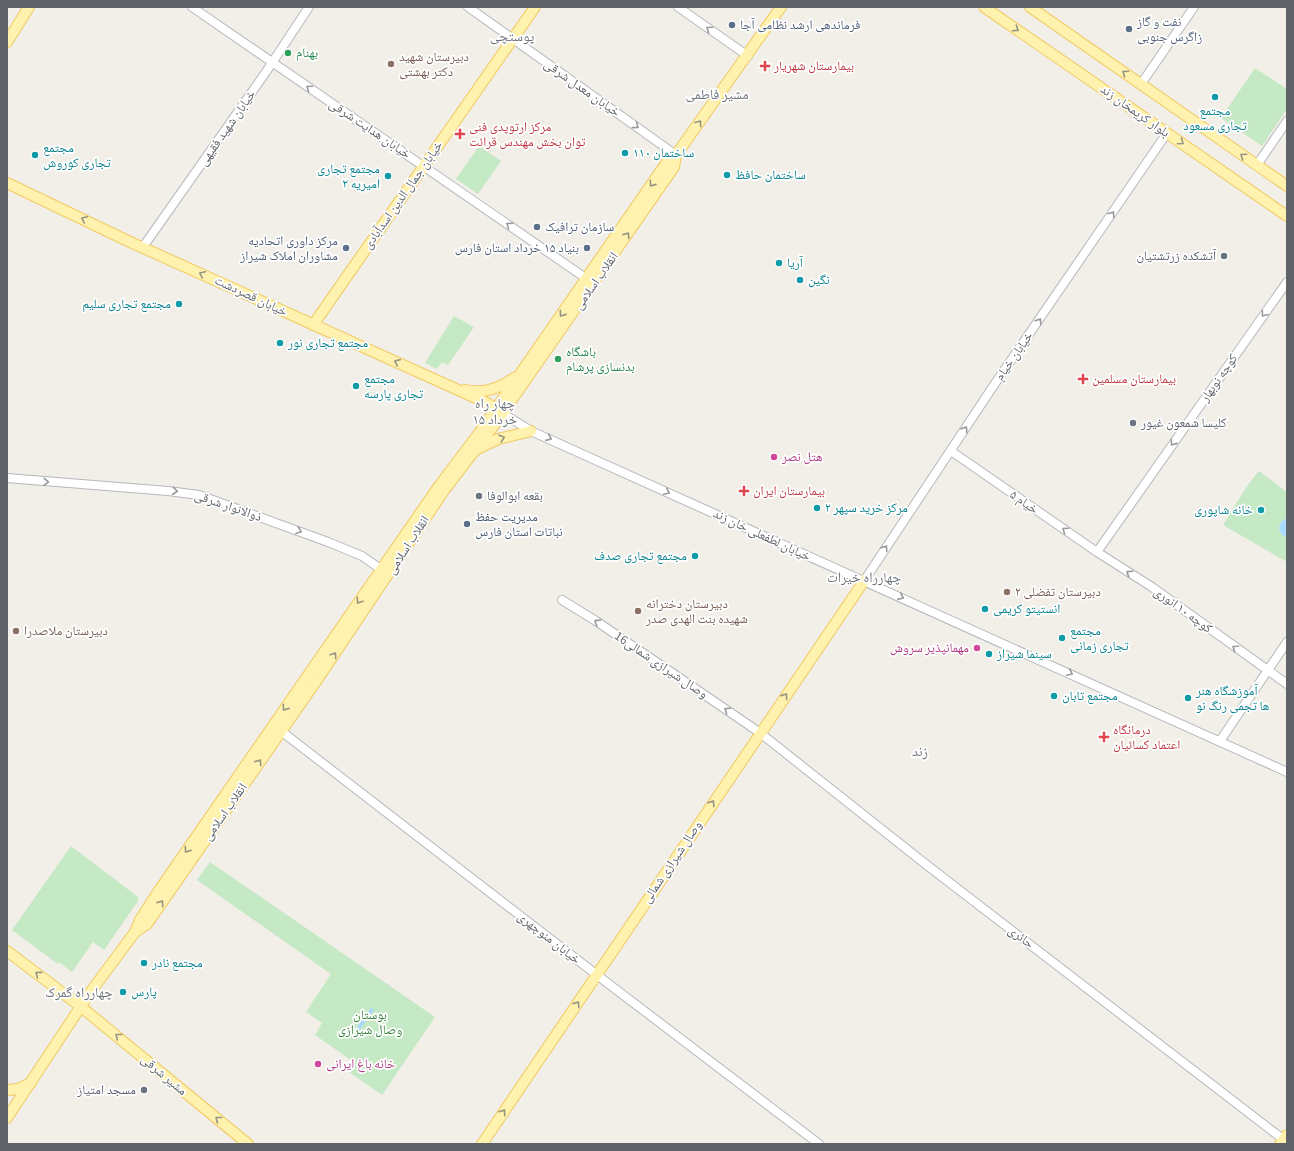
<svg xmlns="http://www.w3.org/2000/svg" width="1294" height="1151" viewBox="0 0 1294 1151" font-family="'Source Sans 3','Noto Naskh Arabic',sans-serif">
<rect width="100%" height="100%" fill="#f1efe8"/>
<path fill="#c5e8c5" d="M1255,68l32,21v20l-25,37 -41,-28z
M479,146l22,15 -23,33 -22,-15z
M454,316l20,11 -26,38 -6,-3 -5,7 -12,-6z
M1259,471l28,21v70l-64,-37 24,-39z
M71,846l67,51v4l-34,49 -11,-8 -21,30 -13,-10 -1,2 -46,-34z
M210,862l225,155 -53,78 -33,-23 6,-9 -40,-28 7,-12 -16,-11 25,-38 -134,-94z"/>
<path fill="#aadaff" d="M1287,518v19l-6,-3 -2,-6 2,-6z
M371,1008l3,2 -16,22 -3,-2z"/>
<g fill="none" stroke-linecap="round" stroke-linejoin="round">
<defs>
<path id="minor" d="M192,7l395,272
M468,7l208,148
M678,7l70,49
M1141,84l53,-77
M1257,165l30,-44
M143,247l123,-175 43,-65
M502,413l29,18 756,341
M951,451l146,101 55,35 135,97
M7,478l161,13 31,4 129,47 34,14 23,16
M1097,552l190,-270
M864,581l130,-196 173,-252
M562,600l34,21 163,111 169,134 356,274
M281,731l316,244 222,169
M1220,741l67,-99"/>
<path id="major" d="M984,7l303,209
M1030,7l257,179
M7,42l22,-35
M7,183l121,58 359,162 13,9
M313,325l222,-318
M465,390c18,4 34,-1 49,-12
M477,449l21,-10 33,-8
M135,932l12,-8 172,-247 126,-188 50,-65 179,-257 2,-12
M7,951l73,55 168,138
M7,1090l11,-1 13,-6
M7,1118l82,-124 46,-62 5,-12 18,-28 281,-406 40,-53 188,-271 9,-7 105,-148
M482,1144l382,-563
M1280,1144l7,-9"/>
</defs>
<use href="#minor" stroke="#b5b8bc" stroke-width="10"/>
<use href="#major" stroke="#f2c960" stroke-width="12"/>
<use href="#minor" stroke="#fff" stroke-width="8"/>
<use href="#major" stroke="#fff2af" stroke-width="10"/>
</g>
<defs><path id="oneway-chevron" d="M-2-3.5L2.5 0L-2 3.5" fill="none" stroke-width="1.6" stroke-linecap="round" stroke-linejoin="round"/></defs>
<g stroke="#979a9d">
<use href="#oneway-chevron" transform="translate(709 29) rotate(-145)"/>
<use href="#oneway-chevron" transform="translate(309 88) rotate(-145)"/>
<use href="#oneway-chevron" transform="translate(636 126) rotate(36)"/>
<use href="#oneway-chevron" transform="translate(1112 214) rotate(-56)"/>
<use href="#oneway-chevron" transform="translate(509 225) rotate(-145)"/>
<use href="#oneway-chevron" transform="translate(1264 314) rotate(126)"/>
<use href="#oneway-chevron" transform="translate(1039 321) rotate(-56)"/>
<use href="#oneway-chevron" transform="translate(965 429) rotate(-57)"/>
<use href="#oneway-chevron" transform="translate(549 438) rotate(24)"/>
<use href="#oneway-chevron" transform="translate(1173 443) rotate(125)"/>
<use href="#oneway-chevron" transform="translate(46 482) rotate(4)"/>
<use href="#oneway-chevron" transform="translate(175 491) rotate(6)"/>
<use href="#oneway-chevron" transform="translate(667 492) rotate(25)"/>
<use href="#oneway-chevron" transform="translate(1065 530) rotate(-145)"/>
<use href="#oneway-chevron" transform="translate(299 531) rotate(20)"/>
<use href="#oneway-chevron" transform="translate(885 548) rotate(-57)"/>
<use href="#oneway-chevron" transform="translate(1129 573) rotate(-146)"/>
<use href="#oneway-chevron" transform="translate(901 597) rotate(24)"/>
<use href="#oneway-chevron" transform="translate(597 622) rotate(-147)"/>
<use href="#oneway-chevron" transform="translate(1235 648) rotate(-145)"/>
<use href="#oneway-chevron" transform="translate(1070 673) rotate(25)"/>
<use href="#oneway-chevron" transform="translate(727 710) rotate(-146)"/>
</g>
<g stroke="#979581">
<use href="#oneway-chevron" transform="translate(1016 29) rotate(34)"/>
<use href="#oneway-chevron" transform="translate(1125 73) rotate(-145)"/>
<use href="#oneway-chevron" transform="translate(699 123) rotate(-54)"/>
<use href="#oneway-chevron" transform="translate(1181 142) rotate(35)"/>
<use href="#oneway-chevron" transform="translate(1243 156) rotate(-145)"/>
<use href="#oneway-chevron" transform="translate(652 184) rotate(125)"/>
<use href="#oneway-chevron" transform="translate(84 219) rotate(-155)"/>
<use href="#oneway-chevron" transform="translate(627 235) rotate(-55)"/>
<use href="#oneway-chevron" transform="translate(202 274) rotate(-155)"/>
<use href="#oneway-chevron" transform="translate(562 314) rotate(125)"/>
<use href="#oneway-chevron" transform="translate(397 362) rotate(-156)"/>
<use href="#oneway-chevron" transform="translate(502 438) rotate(-19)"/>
<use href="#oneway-chevron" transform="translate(359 601) rotate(124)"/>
<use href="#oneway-chevron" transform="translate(334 655) rotate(-56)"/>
<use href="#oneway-chevron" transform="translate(785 696) rotate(-55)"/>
<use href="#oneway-chevron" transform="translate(285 708) rotate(125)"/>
<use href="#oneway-chevron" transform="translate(259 762) rotate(-55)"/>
<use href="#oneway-chevron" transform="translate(712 803) rotate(-57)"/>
<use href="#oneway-chevron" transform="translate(187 850) rotate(125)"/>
<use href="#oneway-chevron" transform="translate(161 903) rotate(-55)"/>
<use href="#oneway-chevron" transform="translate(38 974) rotate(-143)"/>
<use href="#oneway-chevron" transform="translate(577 1004) rotate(-55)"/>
<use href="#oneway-chevron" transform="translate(118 1036) rotate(-141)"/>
<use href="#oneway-chevron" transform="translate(503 1112) rotate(-56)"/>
<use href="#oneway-chevron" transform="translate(218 1119) rotate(-142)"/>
</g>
<g fill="#5c6f8a" stroke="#fff" stroke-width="1.5">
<circle cx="732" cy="25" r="4"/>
<circle cx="1129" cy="29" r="4"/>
<circle cx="537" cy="227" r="4"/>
<circle cx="346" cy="248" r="4"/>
<circle cx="587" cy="248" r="4"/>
<circle cx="467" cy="524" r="4"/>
</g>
<g fill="#2e9e5b" stroke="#fff" stroke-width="1.5">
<circle cx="288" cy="53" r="4"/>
<circle cx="558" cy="359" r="4"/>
</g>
<g fill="#8d6e63" stroke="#fff" stroke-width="1.5">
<circle cx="391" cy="64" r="4"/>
<circle cx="1007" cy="592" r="4"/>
<circle cx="638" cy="611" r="4"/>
<circle cx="16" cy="631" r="4"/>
</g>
<g fill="#e0444e" stroke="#fff" stroke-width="1.5">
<path d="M763 60h4v4h4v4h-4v4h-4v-4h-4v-4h4z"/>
<path d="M458 128h4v4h4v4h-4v4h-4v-4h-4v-4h4z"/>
<path d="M1081 373h4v4h4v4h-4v4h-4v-4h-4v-4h4z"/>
<path d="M742 485h4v4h4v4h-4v4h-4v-4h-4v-4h4z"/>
<path d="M1102 731h4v4h4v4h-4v4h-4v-4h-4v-4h4z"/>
</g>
<g fill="#0f9aa8" stroke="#fff" stroke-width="1.5">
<circle cx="1215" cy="97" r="4"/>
<circle cx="625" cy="153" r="4"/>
<circle cx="35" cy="155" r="4"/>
<circle cx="727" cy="175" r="4"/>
<circle cx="388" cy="176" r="4"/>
<circle cx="779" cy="263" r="4"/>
<circle cx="800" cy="280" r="4"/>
<circle cx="179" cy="304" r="4"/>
<circle cx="280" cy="343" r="4"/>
<circle cx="356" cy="386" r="4"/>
<circle cx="817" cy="508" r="4"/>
<circle cx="1261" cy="510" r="4"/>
<circle cx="695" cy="556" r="4"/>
<circle cx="985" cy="609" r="4"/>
<circle cx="1062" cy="638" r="4"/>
<circle cx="989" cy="654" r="4"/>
<circle cx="1054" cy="696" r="4"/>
<circle cx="1188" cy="698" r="4"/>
<circle cx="144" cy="963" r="4"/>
<circle cx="123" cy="992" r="4"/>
</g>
<g fill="#6b7280" stroke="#fff" stroke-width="1.5">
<circle cx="1224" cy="256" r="4"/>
<circle cx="1133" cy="423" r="4"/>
<circle cx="479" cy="496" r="4"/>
<circle cx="144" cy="1090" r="4"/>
</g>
<g fill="#d1479c" stroke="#fff" stroke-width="1.5">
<circle cx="774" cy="457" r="4"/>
<circle cx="977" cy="648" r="4"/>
<circle cx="318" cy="1064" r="4"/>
</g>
<g text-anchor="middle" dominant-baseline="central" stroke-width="3.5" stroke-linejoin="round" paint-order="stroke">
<g font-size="13" fill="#4e5e75" stroke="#fff" text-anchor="start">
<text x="1137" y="22">نفت و گاز<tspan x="1137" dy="15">زاگرس جنوبی</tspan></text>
<text x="740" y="25">فرماندهی ارشد نظامی آجا</text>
<text x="545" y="227">سازمان ترافیک</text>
<text x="338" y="241" text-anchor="end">مرکز داوری اتحادیه<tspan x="338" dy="15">مشاوران املاک شیراز</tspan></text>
<text x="579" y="248" text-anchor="end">بنیاد ۱۵ خرداد استان فارس</text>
<text x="475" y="517">مدیریت حفظ<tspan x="475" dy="15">نباتات استان فارس</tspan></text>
</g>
<g font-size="13" fill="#27864d" stroke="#fff" text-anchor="start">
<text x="296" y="53">بهنام</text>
<text x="566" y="352">باشگاه<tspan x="566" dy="15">بدنسازی پرشام</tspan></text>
</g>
<g font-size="13" fill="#785e54" stroke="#fff" text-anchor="start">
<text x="399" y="57">دبیرستان شهید<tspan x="399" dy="15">دکتر بهشتی</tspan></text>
<text x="1015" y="592">دبیرستان تفضلی ۲</text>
<text x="646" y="604">دبیرستان دخترانه<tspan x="646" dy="15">شهیده بنت الهدی صدر</tspan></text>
<text x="24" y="631">دبیرستان ملاصدرا</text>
</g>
<g font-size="13" fill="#be3a42" stroke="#fff" text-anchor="start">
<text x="774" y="66">بیمارستان شهریار</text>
<text x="469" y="127">مرکز ارتوپدی فنی<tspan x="469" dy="15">توان بخش مهندس قرائت</tspan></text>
<text x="1092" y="379">بیمارستان مسلمین</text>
<text x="753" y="491">بیمارستان ایران</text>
<text x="1113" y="730">درمانگاه<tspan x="1113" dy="15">اعتماد کسائیان</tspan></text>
</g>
<g font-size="13" fill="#5f6368" stroke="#fff">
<text transform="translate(582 88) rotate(35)">خیابان معدل شرقی</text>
<text transform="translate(1135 111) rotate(35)">بلوار کریمخان زند</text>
<text transform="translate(227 128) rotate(-55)">خیابان شهید فقیهی</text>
<text transform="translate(370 129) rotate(34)">خیابان هدایت شرقی</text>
<text transform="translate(403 195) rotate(-55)">خیابان جمال الدین اسدآبادی</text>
<text transform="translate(596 281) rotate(-55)">انقلاب اسلامی</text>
<text transform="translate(251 296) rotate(25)">خیابان قصردشت</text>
<text transform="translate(1014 356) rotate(-55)">خیابان خیام</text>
<text transform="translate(1219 378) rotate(-55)">کوچه نوبهار</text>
<text transform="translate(1024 502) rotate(35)">۵ خیام</text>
<text transform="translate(228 506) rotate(19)">ذوالانوار شرقی</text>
<text transform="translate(762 535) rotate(25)">خیابان لطفعلی خان زند</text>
<text transform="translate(408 545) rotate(-57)">انقلاب اسلامی</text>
<text transform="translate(1183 610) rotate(36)">کوچه ۱۰ انوری</text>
<text transform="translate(661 665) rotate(34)">وصال شیرازی شمالی16</text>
<text transform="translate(225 812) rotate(-55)">انقلاب اسلامی</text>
<text transform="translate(672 862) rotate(-56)">وصال شیرازی شمالی</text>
<text transform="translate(1021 937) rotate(37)">حائری</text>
<text transform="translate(549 938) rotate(38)">خیابان منوچهری</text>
<text transform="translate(164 1075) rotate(40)">مشیر شرقی</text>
</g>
<g font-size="13" fill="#0d838f" stroke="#fff" text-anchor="start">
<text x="1215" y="111" text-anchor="middle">مجتمع<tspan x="1215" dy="15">تجاری مسعود</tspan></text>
<text x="43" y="148">مجتمع<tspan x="43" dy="15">تجاری کوروش</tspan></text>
<text x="633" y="153">ساختمان ۱۱۰</text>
<text x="380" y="169" text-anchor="end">مجتمع تجاری<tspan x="380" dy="15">امیریه ۲</tspan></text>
<text x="735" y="175">ساختمان حافظ</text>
<text x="787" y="263">آریا</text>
<text x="808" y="280">نگین</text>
<text x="171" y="304" text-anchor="end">مجتمع تجاری سلیم</text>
<text x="288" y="343">مجتمع تجاری نور</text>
<text x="364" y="379">مجتمع<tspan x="364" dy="15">تجاری پارسه</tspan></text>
<text x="825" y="508">مرکز خرید سپهر ۲</text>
<text x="1253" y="510" text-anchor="end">خانه شاپوری</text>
<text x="687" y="556" text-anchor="end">مجتمع تجاری صدف</text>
<text x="993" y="609">انستیتو کریمی</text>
<text x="1070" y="631">مجتمع<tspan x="1070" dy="15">تجاری زمانی</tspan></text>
<text x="997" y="654">سینما شیراز</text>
<text x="1196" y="691">آموزشگاه هنر<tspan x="1196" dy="15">ها تجمی رنگ نو</tspan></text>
<text x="1062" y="696">مجتمع تابان</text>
<text x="152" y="963">مجتمع نادر</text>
<text x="131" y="992">پارس</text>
</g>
<g font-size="13" fill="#5b616d" stroke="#fff" text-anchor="end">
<text x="1216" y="256">آتشکده زرتشتیان</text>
<text x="1141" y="423" text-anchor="start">کلیسا شمعون غیور</text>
<text x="487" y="496" text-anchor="start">بقعه ابوالوفا</text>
<text x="136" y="1090">مسجد امتیاز</text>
</g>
<g font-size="13" fill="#b23c85" stroke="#fff" text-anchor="start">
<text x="782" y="457">هتل نصر</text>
<text x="969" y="648" text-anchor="end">مهمانپذیر سروش</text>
<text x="326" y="1064">خانه باغ ایرانی</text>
</g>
<g font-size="13" fill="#348238" stroke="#fff">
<text x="370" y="1015">بوستان<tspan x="370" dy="15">وصال شیرازی</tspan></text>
</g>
<g font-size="14" fill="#70757a" stroke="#fff">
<text x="512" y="37">پوستچی</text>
<text x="717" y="95">مشیر فاطمی</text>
<text x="495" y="404">چهار راه<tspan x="495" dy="16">۱۵ خرداد</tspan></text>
<text x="864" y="578">چهارراه خیرات</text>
<text x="920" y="752">زند</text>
<text x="79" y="993">چهارراه گمرک</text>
</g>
</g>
<rect width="1294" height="1151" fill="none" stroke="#5f6368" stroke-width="16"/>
</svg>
